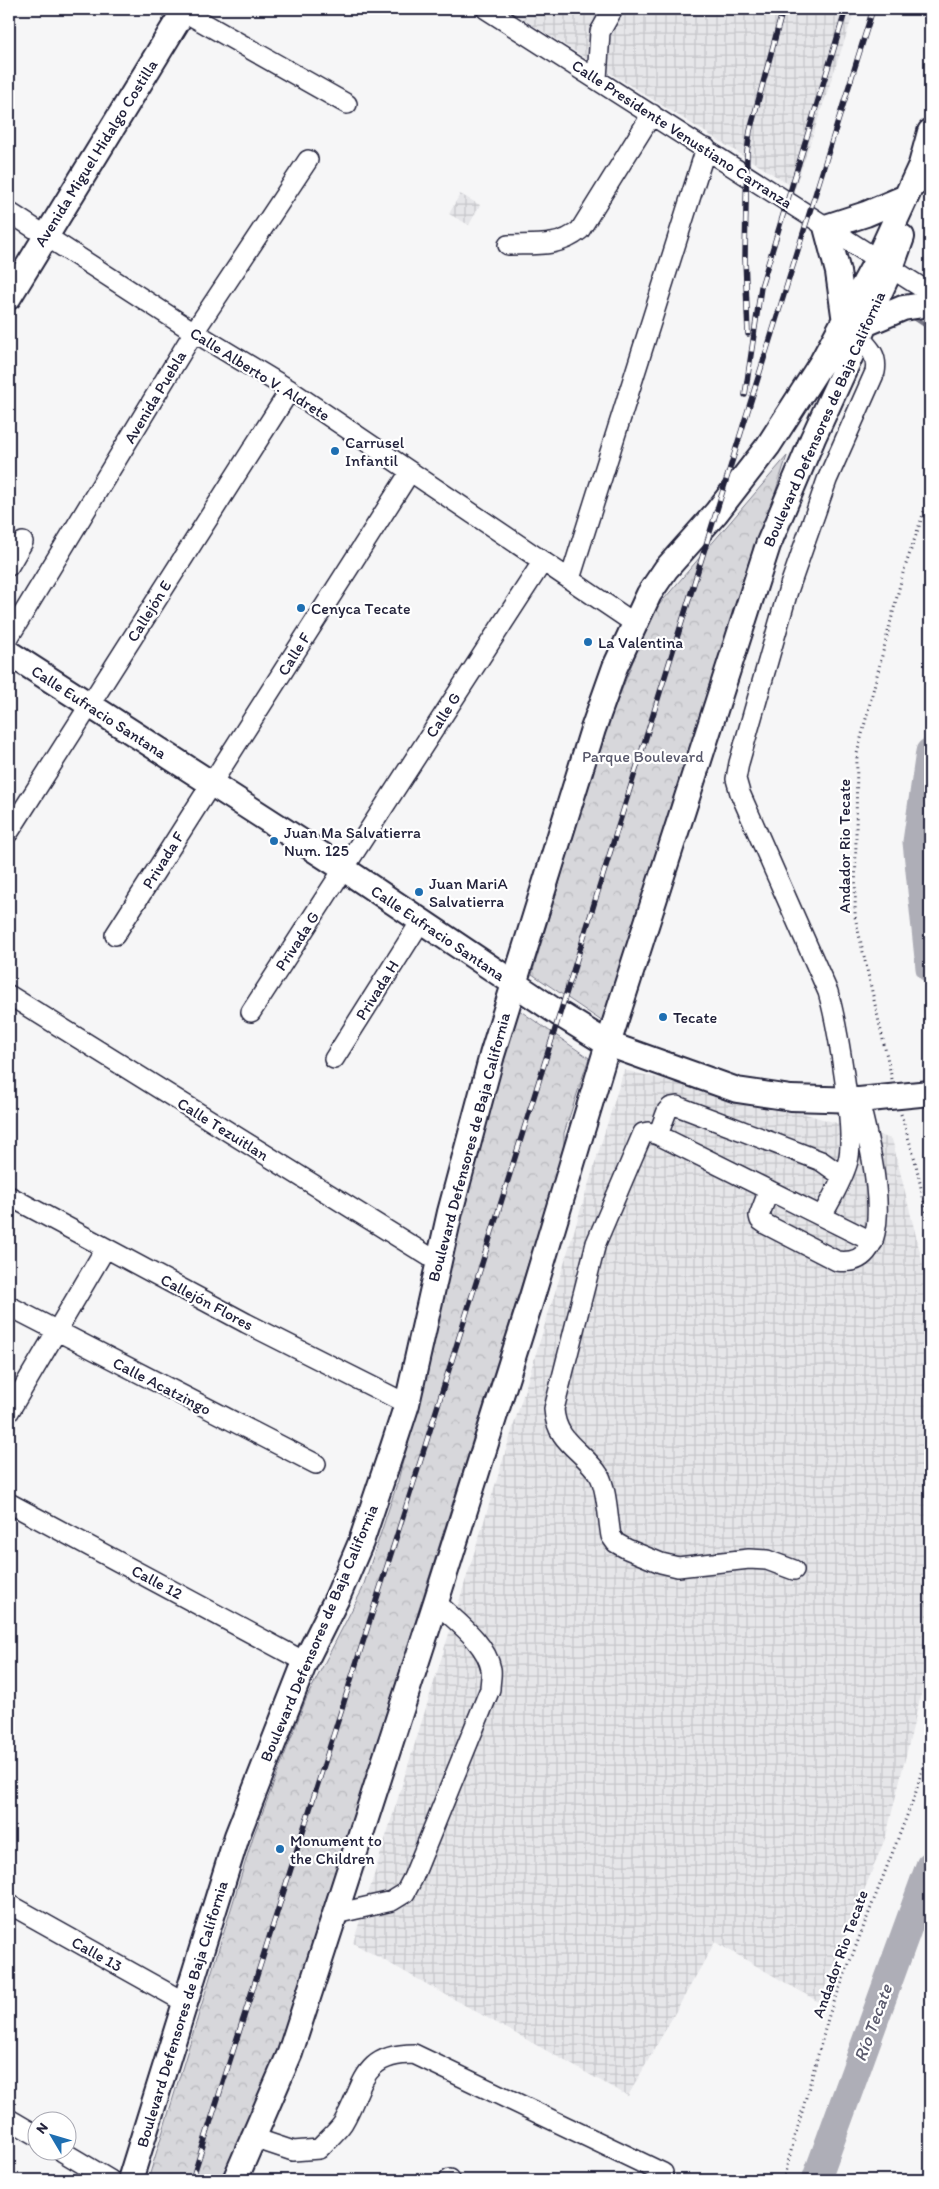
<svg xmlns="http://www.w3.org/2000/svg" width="939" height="2189" viewBox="0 0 939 2189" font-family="Itim,sans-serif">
<defs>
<pattern id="industrial-grid" width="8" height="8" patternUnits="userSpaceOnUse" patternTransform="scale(1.25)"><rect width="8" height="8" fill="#e6e6e9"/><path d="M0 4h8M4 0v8" fill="none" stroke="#c5c5c9"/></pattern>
<pattern id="park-crowns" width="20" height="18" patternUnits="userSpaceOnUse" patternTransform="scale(1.25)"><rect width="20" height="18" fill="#d7d7db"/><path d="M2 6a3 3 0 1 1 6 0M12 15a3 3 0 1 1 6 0" fill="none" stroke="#b8b8bd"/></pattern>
</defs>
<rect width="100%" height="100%" fill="#f6f6f7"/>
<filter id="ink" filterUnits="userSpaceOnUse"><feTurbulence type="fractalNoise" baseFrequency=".02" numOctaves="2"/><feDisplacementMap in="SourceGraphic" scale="10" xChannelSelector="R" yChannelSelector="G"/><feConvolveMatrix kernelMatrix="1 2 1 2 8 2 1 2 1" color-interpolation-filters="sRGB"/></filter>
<g filter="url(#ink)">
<path fill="url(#industrial-grid)" d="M507,9h348l-60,179z
M460,194l20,11 -11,20 -20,-11z
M624,1070l164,39 104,30 38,154v365l-44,178 -67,166 -104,-60 -87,154 -275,-153z"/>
<path fill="url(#park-crowns)" stroke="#7c7c8b" d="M787,456l-184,566 -71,-48 70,-234 50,-127z
M516,1008l73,50 -25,75v17l-294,932 -47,98h-75l105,-343 53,-138 56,-109 36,-109 46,-185 -1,-53z"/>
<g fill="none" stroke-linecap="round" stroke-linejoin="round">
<path stroke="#767685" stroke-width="5" d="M910,315l20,13"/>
<path stroke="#aeaeb7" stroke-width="29" d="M930,752l-13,90 13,126
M816,2180l114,-314"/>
<defs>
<path id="minor" d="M179,9l168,95
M486,9l444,284
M597,79l3,-47 13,-23
M9,212l185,120 96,58 344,233
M508,245c25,-1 51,3 72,-15l72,-116
M9,566l14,-24
M570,579l136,-431
M9,637l185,-305 114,-172
M9,832l281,-442
M115,935l295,-463
M9,995l429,267
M251,1012l292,-451
M334,1059l87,-138
M658,1135l9,-24 4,-4 6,-1 144,55 21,15
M769,1190l-10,26 1,4 7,5 70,36c70,10 29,-127 22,-161
M9,1196l237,127 161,81
M822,1216c9,-17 21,-36 26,-55 8,-29 -11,-138 -20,-169l-88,-199 -4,-14 3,-16 49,-172 39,-111 48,-108c3,-16 -5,-24 -16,-35
M9,1306l307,158
M9,1412l96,-163
M9,1503l296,159
M794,1570l-27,-10 -18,-1 -71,8 -17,-4 -34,-14 -11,-6 -5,-7c-3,-16 -4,-48 -12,-61 -16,-25 -43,-32 -45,-66l42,-166 47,-110 5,-1 10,3 215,107
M9,1904l177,99
M335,1914l57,-13 13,-8 8,-15 77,-189c0,-7 2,-14 1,-20 -5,-27 -37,-49 -55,-67
M9,2119l29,17
M254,2138l39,13 26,-2c7,-8 18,-17 24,-26 22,-37 17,-69 71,-69l249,119
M63,2152l47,28
M449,2180l1,-1"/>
<path id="major" d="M916,183l14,-51
M9,297l176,-288
M845,322l-7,-50 -12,-45 40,-13 40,-17
M865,324l38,-16 27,-4
M9,653l335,216 214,144 50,31 129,46 54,8 68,2 71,-7
M130,2180l107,-344 68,-174 32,-64 24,-56 32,-95 14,-43 43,-192 42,-157 101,-326 22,-62 34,-73 17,-25 50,-56 52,-67 54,-84 55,-102 42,-91
M235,2180l55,-127 146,-451 96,-305 76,-253 160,-499 45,-107 78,-170 11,-31"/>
</defs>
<use href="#minor" stroke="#22223b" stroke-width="22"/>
<use href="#major" stroke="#22223b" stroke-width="28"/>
<path stroke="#22223b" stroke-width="3" stroke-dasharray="1 4" stroke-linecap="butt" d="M892,1079l-37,-162 2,-163 46,-181 27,-79
M901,1114l14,46 15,69
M783,2180l46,-165 86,-220 15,-54"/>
<use href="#minor" stroke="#fff" stroke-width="19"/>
<use href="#major" stroke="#fff" stroke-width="24"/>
<defs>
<path id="rail" d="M748,334l-3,-76 2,-106 3,-21 33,-122
M745,395l16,-108 85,-278
M192,2180l225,-708 456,-1463"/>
</defs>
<use href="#rail" stroke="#22223b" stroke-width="5.5"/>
<use href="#rail" stroke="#fff" stroke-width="4" stroke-dasharray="11" stroke-linecap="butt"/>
</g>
</g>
<g fill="#1f6fb2" stroke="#fff" stroke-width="2">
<circle cx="335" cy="451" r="5"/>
<circle cx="301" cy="608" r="5"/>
<circle cx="588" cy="642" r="5"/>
<circle cx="274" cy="841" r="5"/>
<circle cx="419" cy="892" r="5"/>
<circle cx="663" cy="1017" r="5"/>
<circle cx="280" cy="1849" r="5"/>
</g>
<g text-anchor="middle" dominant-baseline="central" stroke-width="4.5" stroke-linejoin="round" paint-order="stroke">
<g font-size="16" fill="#22223b" stroke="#fff">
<text transform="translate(682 134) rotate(33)">Calle Presidente Venustiano Carranza</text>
<text transform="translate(96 153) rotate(-58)">Avenida Miguel Hidalgo Costilla</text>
<text transform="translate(260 374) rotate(32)">Calle Alberto V. Aldrete</text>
<text transform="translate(155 397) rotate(-59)">Avenida Puebla</text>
<text transform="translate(824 419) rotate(-66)">Boulevard Defensores de Baja California</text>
<text transform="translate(149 611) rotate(-58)">Callejón E</text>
<text transform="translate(294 654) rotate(-58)">Calle F</text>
<text transform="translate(99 712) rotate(33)">Calle Eufracio Santana</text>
<text transform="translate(443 715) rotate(-57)">Calle G</text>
<text transform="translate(844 846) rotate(-90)">Andador Rio Tecate</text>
<text transform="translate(163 860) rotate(-58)">Privada F</text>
<text transform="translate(438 933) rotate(34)">Calle Eufracio Santana</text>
<text transform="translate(297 941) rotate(-57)">Privada G</text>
<text transform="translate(377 990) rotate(-58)">Privada H</text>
<text transform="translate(223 1129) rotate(32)">Calle Tezuitlan</text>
<text transform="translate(469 1147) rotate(-75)">Boulevard Defensores de Baja California</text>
<text transform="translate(207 1302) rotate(28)">Callejón Flores</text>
<text transform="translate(162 1386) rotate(27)">Calle Acatzingo</text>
<text transform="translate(157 1582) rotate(28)">Calle 12</text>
<text transform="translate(319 1633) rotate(-67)">Boulevard Defensores de Baja California</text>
<text transform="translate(97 1954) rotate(29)">Calle 13</text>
<text transform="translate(840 1954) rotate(-70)">Andador Rio Tecate</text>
<text transform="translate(182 2014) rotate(-73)">Boulevard Defensores de Baja California</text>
</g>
<g font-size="16" fill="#22223b" stroke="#fff" text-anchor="start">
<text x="345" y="442">Carrusel<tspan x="345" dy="18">Infantil</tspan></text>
<text x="311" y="608">Cenyca Tecate</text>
<text x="598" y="642">La Valentina</text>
<text x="284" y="832">Juan Ma Salvatierra<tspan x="284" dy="18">Num. 125</tspan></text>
<text x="429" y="883">Juan MariA<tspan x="429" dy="18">Salvatierra</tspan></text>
<text x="673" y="1017">Tecate</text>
<text x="290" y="1840">Monument to<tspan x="290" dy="18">the Children</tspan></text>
</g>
<g font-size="16" fill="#58586b" stroke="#fff">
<text x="643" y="756">Parque Boulevard</text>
</g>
<g font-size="18" font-style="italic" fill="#5a5a6d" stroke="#fff">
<text transform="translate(873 2023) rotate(-70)">Río Tecate</text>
</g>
</g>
<rect width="939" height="2189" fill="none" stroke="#fff" stroke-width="30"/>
<rect x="15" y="15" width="909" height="2159" fill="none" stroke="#22223b" stroke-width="2" filter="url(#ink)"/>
<g transform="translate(52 2136) rotate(308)"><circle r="24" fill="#ffffff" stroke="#a7a7b1"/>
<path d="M0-4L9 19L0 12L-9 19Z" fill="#1f6fb2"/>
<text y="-8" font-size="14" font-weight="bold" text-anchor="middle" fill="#22223b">N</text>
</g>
</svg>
